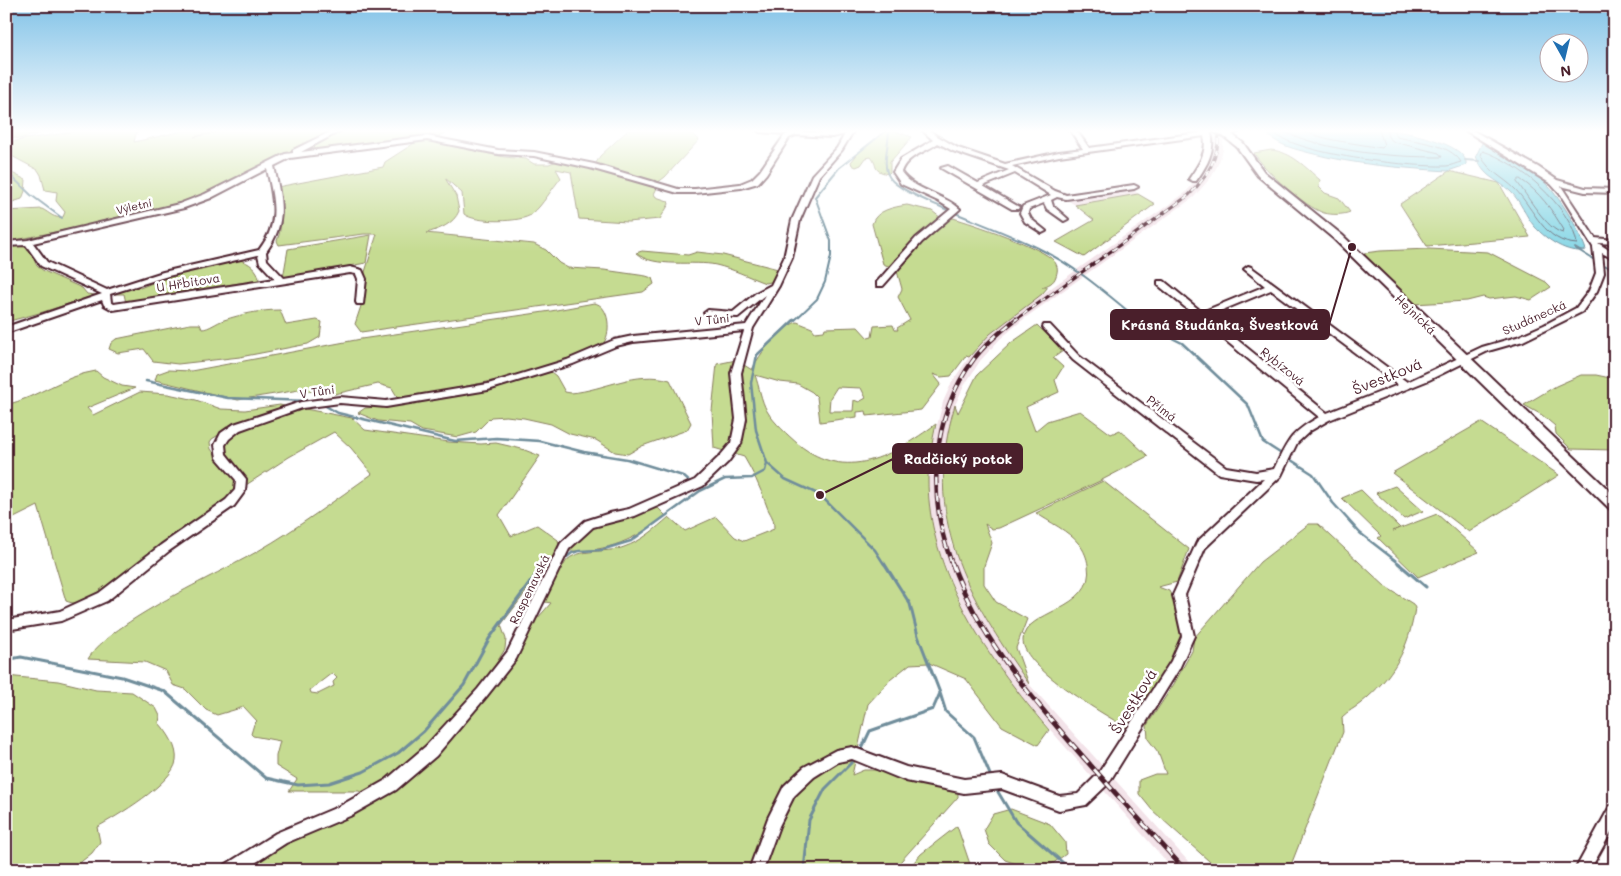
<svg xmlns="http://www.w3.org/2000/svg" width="1621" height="876" viewBox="0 0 1621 876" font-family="Mali,sans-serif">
<rect width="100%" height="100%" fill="#fff"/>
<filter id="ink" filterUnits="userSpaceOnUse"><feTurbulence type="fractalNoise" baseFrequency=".02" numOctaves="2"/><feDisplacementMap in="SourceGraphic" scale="10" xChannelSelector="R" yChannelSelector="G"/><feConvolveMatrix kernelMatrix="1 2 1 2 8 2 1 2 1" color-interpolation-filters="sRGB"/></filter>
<g filter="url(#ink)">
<path fill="#f3e3e9" d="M1214,130h9v20l-4,12 -7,14 -18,21 -169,121 -25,21 -20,22 -16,25 -9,19 -11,46 -2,28 2,30 7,34 14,35 17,35 47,71 167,186h-22l-158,-179 -27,-39 -21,-34 -17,-37 -14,-36 -7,-36 -2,-31 3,-29 12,-47 9,-20 17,-25 21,-23 26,-21 169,-120 18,-20 7,-13 3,-11z
M1128,184l10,10 -63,11 -15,-10z"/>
<path fill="#c5db91" stroke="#887d5e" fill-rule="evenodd" d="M6,130h36v2l-22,7 -14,-3z
M77,130h60l-3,12 53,-12h36l-29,7 34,-7h108l-133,66 -28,9 -67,16 -102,21v-31l36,-2c8,4 12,10 21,8l2,-5 -9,-11 1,-9 -12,-2 -4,-15 -3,-5 -32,-17v-9c23,-8 48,-7 71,-14z
M342,130h112l-19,7 -36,2 -81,11h-5l-3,-3 5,-4z
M628,130c17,0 63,-4 71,10l-34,37 -8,6 -62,-18 5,-9z
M886,130h6l20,7 -22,25v10l-2,2c-17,-4 -9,-7 -17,-17l-5,1 -5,7 -5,2 -4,-2 -1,-3 10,-12z
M423,140l81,17 22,2 8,5h15l8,-3 27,6 73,21 -3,6 2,3 12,4 1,3 -9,15 -32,3 -49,-3 -8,-47 -15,-3 5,9c-9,10 -18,27 -29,36 -10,9 -58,9 -68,0l-2,-21 -17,-15 11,18 3,15c-5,13 -21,19 -33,22l108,11 12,6 13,13 9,5 36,2 42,6 6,2 2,6 -11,8 -282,40 -6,-8 8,-24 2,-28 12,-38h-13l-85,11 -2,-4c7,-18 4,-36 0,-54l106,-20 2,-5 31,-20z
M1271,150c21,2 34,17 49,30l-1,7 6,6 14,5 11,14c-7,3 -18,3 -26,1 -19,-6 -60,-43 -70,-60z
M1449,171l50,12 31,54 -103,9 -27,-42z
M6,172h4l16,8 -1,11 -3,8 -16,5z
M1138,194l17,10 -71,53 -28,-15 38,-22 -19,-15z
M907,205l25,6 9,7 -24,19 -26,30 -8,-3 -11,-40c4,-14 22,-17 35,-19z
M953,218c19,5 91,30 101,43 4,5 4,9 2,15 -2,7 -8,9 -14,11h6l-6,7 -52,40 -21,23 -3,-1 -15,20 -10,1 -8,-3 8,10 -20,26 -54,6 -1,-5 -9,1v5l-37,5 -3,-25 -5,-5 -14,-8 -18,-2 -25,-7c4,11 6,25 12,36 7,12 21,24 31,33 49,39 94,12 138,-20 -4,18 -7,36 -8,53 -1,97 62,184 121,253l-11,15 -36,-19 -36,-47 -37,-16 -19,1 -20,16 -22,24 -16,71 12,-5h15l71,19 8,3v5l-65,73h-651l25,-17 43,-23 31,-13 119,-90 21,-24 34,-59 36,-41 -6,-1v-6l13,-30 6,-1c7,-18 43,-11 60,-18 18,-6 31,-18 45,-30l16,14 31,-14 19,20 9,4 30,-12c0,-14 -4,-13 -8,-25 -6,-17 -13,-32 -22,-47l-30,-9 -2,-37 5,-47 19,-4 16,10c7,-16 28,-43 45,-48l15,6 3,4 9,-1 1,-3 33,-1 10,11 4,-1 2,-11 19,-1 2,5h3l-1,-2 13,-8 -12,-23 4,-8 -5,-18c12,-14 40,-48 56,-53zM837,387l24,1 5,10 -7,4 -5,-2 -1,11h-24l1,-13z
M371,235l-5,28 -83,15 5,-29z
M17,246l11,1 9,19 7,5 38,17 5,6 9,1 -53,17 -37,10v-75z
M1429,249l59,3 58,30 5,5 -20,13 -15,-4 -27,3 -6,-2 -16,4 -54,3 -50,-48 1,-3 16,-2z
M642,251l46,4 9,-3 26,3 55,14 -7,13 -6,1c-16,-6 -32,-14 -49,-18 -21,-5 -62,4 -80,-12z
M239,260c10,2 20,10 20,20l-78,12 -55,11 -2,-9h-10l24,-9 2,3 39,-16z
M594,303c16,2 18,32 8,42 -63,32 -129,38 -197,54l-7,-1 -6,-10 -14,-4 -43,10 -36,-4 -61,10 -83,-20 2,-6 11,-4 23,1 170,-32 190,-28z
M280,310l6,15 31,-5 5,2 -2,15 -12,7 -68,13 -62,7 -25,-3 -9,-12 -26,4 -9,-4 2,-6 5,-4 74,-15h10l2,5c7,0 15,-7 22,-9 18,-6 37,-10 56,-10z
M1037,325l26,26 -10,7 10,9 -8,13 4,12 -33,15 9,24 12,-10 33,-10 31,23 9,-4 28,26 -48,25 -101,47 -7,1 -7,-5 7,19 -8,23v18l12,18 31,17 -11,29 13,36c-63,-90 -108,-166 -74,-279l3,8 19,-38 34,-32z
M96,371l7,6 19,9 13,2 -48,20 6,7 47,-23 28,2 28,6 25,9 24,1 35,-5 4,1 -49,19 -23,14 -2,3 1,7 26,34 -1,7 -10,10 -122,93c-13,6 -24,14 -38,8l-28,-95 -32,16v-117c32,-8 57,-29 90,-34z
M551,372l5,4 9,16 6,1c34,-3 64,-23 99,-13l21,43 -4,7 -45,16 -14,8 -13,-2 -19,-12 -26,-6 -19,-10 -27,-6 -18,-2 -15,1 -15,15 -18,5 -36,-6 -12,-7 -32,-3 -20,-8 7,-5 25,-2 96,-16z
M1581,375h15l19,4v71l-44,-1 -15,-15 -1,-8 -13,-11 -18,-10 32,-19z
M300,408l52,10 13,12 84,12 32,2 15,-1 26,6 18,7 -41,59 12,21 26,-11 21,15 1,5 -4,9 -54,71 5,14 -1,10 -28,46 -33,35 -40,37 -38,28 -7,-4h-70l8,-12 -21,-13v-10l4,-15 -27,-5 -2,-2 3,-10 3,-3 -13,-14 -27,8 -11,-5 -21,-21 -12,-4 -7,-14 -21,-9 -57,-3c23,-38 129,-84 170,-108 40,-23 77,-51 114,-77l-21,-26 -17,-16 -45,25 -43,28 -24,-33 2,-10 15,-13zM332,673l5,5 -4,4 1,4 -16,8 -7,-1 -1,-3z
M1481,422l78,53 -90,57 -77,-59z
M1103,481l86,68 -12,33 -19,5 11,4 7,13 9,34 -8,18 -19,24 -29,49c-22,-13 -107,-61 -106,-89 0,-30 73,-29 65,-75 -1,-7 -4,-15 -9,-21 -10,-13 -30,-22 -43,-31z
M1395,486l28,25 -19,8 -28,-26z
M1361,490l39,38 -7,3 44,-17 42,38 -61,25 -40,-39 3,-2 -39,-38z
M656,506l10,10c-32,24 -57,36 -99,35l26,-26z
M1309,524h9l68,63 27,17 2,4c-6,41 -22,69 -54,95 -6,5 -13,8 -19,14l1,15 -54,138h-70l-67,-60 -13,-16v-14l16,-6h11l-8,-22 -10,-13 -1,-14 27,-41 18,-33 2,-13 66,-76z
M6,676l52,5 38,9 36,2 24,16 4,8 -1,7c9,10 19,25 17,38 -3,22 -60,56 -79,66l3,15 -8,11 -21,17h-65v-151l4,1 -4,-9z
M1011,809l39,15 15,18 1,12 -14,10 -27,3 -20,-7 -16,-16 -5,-15 9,-15z
M957,826l15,44h-65l14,-16z"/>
<path fill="#87d6e5" stroke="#6f8d9b" d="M1267,130c39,0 80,-3 120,0 18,1 76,13 79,32v3l-18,6c-47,-3 -92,-6 -138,-18 -15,-4 -30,-7 -42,-18z
M1482,143c19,12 44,22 60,37 17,15 37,49 44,70 -18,5 -40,-11 -51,-23 -10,-11 -14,-26 -25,-36 -16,-14 -26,-13 -34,-35z"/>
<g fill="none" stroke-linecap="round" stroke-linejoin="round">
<path stroke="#626875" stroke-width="1" d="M1270,130c24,25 140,37 176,36 5,0 10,-3 15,-4 -12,-19 -44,-20 -64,-25l-4,-7
M1279,130c51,22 108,27 163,27l-3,-4 -45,-11 -6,-5 -1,-7
M1296,130l37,10 49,8 2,-3 -5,-15
M1483,151c35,11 88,55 94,93 -33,-2 -42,-34 -62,-55 -12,-12 -26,-17 -34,-33z
M1520,179c20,13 32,31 44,51l-1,3c-16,-3 -36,-38 -46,-51z"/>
<path stroke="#6f8d9b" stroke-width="2" d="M889,130c0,15 -8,36 1,48 7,11 40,24 53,30 31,13 64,25 95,40 38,18 70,47 102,73
M1465,160l14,1
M6,171l25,24 31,23
M1575,248l21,13
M1601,263l14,8
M794,321l23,-22 8,-17 6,-26v-15l-16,-44 24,-29 48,-38"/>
<path stroke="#6f8d9b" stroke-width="2.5" d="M795,319l-38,36 -6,28 5,47 11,33 18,16 35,16 55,55 9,14
M1139,319l7,6 36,18 66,62 15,37 20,13
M146,381l82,17 80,3
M322,404l16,9 117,28 41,-3 44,3 44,11 43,7 56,17 8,7
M1288,458l25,16 20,29 27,30 40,31
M563,560l9,-7 7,-2 22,-1 30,-9 69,-50 25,-12 27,-1 13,-7 2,-8"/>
<path stroke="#6f8d9b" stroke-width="3" d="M1398,563l28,24
M6,660l15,-3 101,20 42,14 102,87 32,7 31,-2 34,-11 35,-19 26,-22 40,-46 25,-46 48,-66 6,-5 6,-1
M940,693l6,19 28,25 17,40
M861,750l9,-19 63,-22 7,-16 -22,-57 -8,-32 -26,-41
M995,787l21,35 55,48
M804,870l5,-50 16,-31 30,-30"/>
<defs>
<path id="minor" d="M334,130h8l-41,22 126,-16 71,14 36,2 60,12 84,25h17l45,-5 12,-5 8,-8 24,-35 3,-2 -27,-2 -3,-2 75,3 15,-3h7l-12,20 -23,26 -19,44 -8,38 -13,28 -26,42 -12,45 5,46 -5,25 -13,18 -25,24 -68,30 -42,11 -24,22 -53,110 -30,38 -50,59 -40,34 -46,26 -64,27 -42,27h-21l2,-5 51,-32 64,-27 46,-26 40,-34 52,-57 30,-38 53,-108 24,-22 25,-8 19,-4 66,-29 25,-24 11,-13 5,-24 -5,-46 13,-42 -111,11 -17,4 -43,18 -85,26 -102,17 -46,-4 -38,5 -62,22 -11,9 -4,6 1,9 20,25 -1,12 -11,15 -65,45 -62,50 -46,20 -55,9v-10l54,-9 39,-18 62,-48 65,-45 9,-10 1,-10 -19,-22 -2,-13 6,-12 13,-9 67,-22 39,-5 46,4 102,-17 79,-24 47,-20 19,-4 113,-11 19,-30 -27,22 -30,-1 -4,-3 4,-3 25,2 23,-19 15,-8 13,-27 8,-38 20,-45 25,-27 8,-14 -13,3 -36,-2 -7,3 -23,36 -8,9 -17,5 -46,5h-17l-88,-25 -56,-12 -36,-2 -71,-14 -137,18 -16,8c7,34 14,56 -8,86l1,8 17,18 66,-11 12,3 4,9 -3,25h-6l-1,-2 2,-23 -2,-5 -6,-1 -237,37 -9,-5 -2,-5 -96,33v-6l96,-33 -61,-28 -15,-21 -20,1v-4l22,-2 151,-36 26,-10 80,-40 8,-1v-3zM267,169c7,32 13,54 -8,81l-96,22 -56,18 -60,-28 -14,-19 151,-35 27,-10zM258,255l2,8 15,16 -161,25 -3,-2 -1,-8 58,-18z
M922,130h7l8,6 21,12 47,16 54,-12 24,-3 -13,-19h6l13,18 109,-15 10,-3h9l-6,3c5,18 -5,34 -15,48h-3l-4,-2c9,-13 19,-27 15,-43l-145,20 -47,10 43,25 11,4 68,-10 4,2 -4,2 -68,10 -9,-2 -6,3 2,6 15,13 -4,2 -17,-12 -3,-6 -15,6 -1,4 3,6 15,12 -4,2 -17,-11 -5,-9 3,-7 28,-11 -36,-22 -32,13 36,21 -1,2h-6l-71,-41 7,-2 30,17 31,-13 -56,-19 -15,-8c-13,10 -31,12 -37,29 13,19 42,21 59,37l-38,33 -39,44h-6v-4l39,-44 35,-29 -13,-8 -37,-17 -8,-12 8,-13 32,-19z
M1234,130h10l-18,6 -3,-2z
M1465,130h7l66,37 19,13 28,8 30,1v4l-30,-1 -24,-6 34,52 20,2v4l-17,-1 17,11v6l-13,-7 2,20 -7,18 -15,21 -59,29 -35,10 -59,29 -100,40 -19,11 -13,12 -16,33 -76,72 -20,47 9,41 -15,33 -71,115 -22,21 -27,5 -57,-21 -38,4 -58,-12 -54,-22 -14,3 -24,15 -20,19 -15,30 -16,44h-14l19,-52 16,-32 20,-19 32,-17 16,-3 54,20 58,12 38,-4 57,21 19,-2 20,-20 73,-113 11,-25 -9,-41 24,-53 67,-63 -8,1 -37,-6 -146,-114 -29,-31 -1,-2 1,-2h6l29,31 147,111 30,5 18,-3c14,-28 16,-36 45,-52l-161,-132v-4h6l38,31 63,-26 -21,-17 4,-3 3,1 156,115 75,-35 35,-10 27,-12 32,-17 13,-17 7,-18 -3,-26 -33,-53 -9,-10zM1271,290l127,95 -71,28 -119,-97z
M1615,804v21l-25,45h-15l35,-64z"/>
<path id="major" d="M1210,130h11l8,2 14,11 21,29 78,63 273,261v14l-5,-1 -276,-270 -76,-63 -21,-29 -14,-11z"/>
</defs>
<use href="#minor" stroke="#4a1f2b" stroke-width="4"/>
<use href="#major" stroke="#4a1f2b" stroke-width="4"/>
<use href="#minor" fill="#fff" fill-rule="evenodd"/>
<use href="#major" fill="#fff" fill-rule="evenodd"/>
<defs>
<path id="rail-far2" d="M1014,321l175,-126c19,-19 30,-38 30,-65"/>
<path id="rail-far1" d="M952,564c-25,-67 -22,-146 22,-205 11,-15 27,-28 42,-40"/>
<path id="rail" d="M952,563c26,72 76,131 126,188 35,40 71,79 107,119"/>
</defs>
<use href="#rail-far2" stroke="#4a1f2b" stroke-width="3"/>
<use href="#rail-far1" stroke="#4a1f2b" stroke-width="4.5"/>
<use href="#rail" stroke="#4a1f2b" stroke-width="5"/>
<use href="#rail-far2" stroke="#fff" stroke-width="2" stroke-dasharray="5.5" stroke-linecap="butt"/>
<use href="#rail-far1" stroke="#fff" stroke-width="2.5" stroke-dasharray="8" stroke-linecap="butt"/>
<use href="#rail" stroke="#fff" stroke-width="3" stroke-dasharray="9" stroke-linecap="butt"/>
</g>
</g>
<linearGradient id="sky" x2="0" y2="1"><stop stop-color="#81c2e7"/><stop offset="0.52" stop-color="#fff"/><stop offset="1" stop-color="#fff" stop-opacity="0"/></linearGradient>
<rect width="1621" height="252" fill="url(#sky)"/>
<g text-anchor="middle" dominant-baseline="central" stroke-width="5" stroke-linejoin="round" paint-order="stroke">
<g font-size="11" fill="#4a1f2b" stroke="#fff">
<text transform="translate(134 206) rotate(-13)">Výletní</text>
</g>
<g font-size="12" fill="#4a1f2b" stroke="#fff">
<text transform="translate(188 282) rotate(-9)">U Hřbitova</text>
<text transform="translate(1416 314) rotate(44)">Hejnická</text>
<text transform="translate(1534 317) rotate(-24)">Studánecká</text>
<text transform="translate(712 319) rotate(-6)">V Tůni</text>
<text transform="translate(1283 366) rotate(39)">Rybízová</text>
<text transform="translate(317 391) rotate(-8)">V Tůni</text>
<text transform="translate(1162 408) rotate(38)">Přímá</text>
<text transform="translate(529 589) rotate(-64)">Raspenavská</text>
</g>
<g font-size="15" fill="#4a1f2b" stroke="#fff">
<text transform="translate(1387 376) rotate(-22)">Švestková</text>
<text transform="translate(1133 701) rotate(-58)">Švestková</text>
</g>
</g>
<path fill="none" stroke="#4a1f2b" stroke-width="2" d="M1352 247L1329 325M820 495L893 459"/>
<g fill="#4a1f2b" stroke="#fff" stroke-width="2">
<circle cx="1352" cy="247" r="5"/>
<circle cx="820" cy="495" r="5"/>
</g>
<g fill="#4a1f2b" stroke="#4a1f2b" stroke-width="2">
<rect x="1111" y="310" width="218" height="29" rx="5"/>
<rect x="893" y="444" width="129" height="29" rx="5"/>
</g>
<g font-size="14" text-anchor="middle" font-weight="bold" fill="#fff">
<text x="1220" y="330">Krásná Studánka, Švestková</text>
<text x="958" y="464">Radčický potok</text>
</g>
<rect width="1621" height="876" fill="none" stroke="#fff" stroke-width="25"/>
<rect x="12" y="12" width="1596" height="851" fill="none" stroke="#4a1f2b" stroke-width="2" filter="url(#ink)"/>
<g transform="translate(1564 58) rotate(172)"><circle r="24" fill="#ffffff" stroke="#b7a5aa"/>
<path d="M0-4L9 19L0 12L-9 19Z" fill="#1f6fb2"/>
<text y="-8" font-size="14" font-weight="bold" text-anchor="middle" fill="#4a1f2b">N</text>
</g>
</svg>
